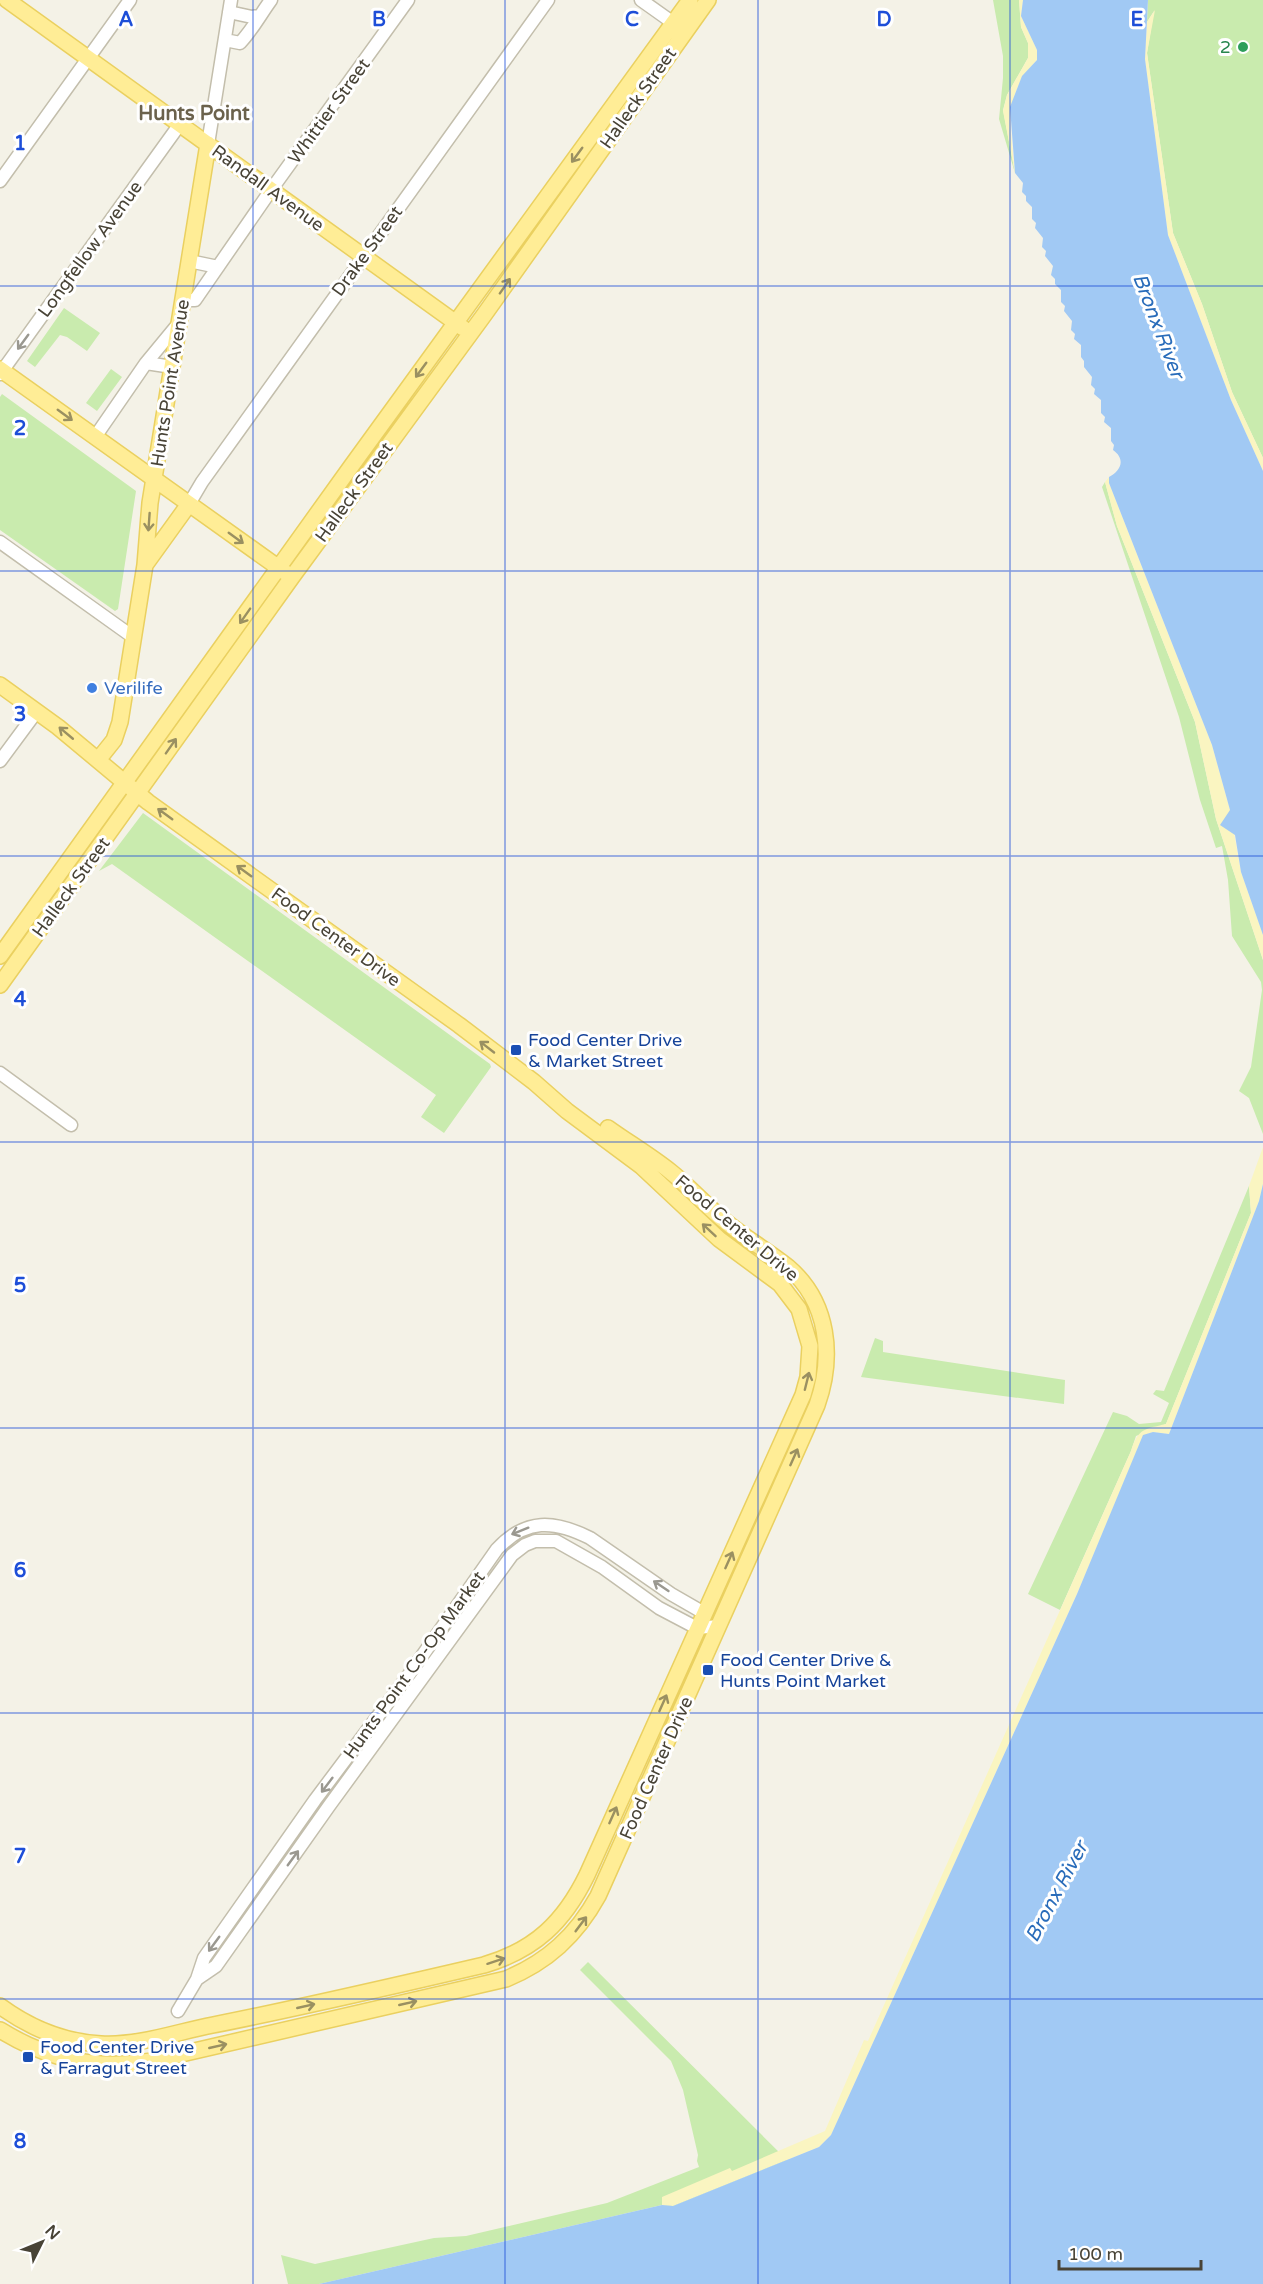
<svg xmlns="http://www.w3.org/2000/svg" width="1263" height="2284" viewBox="0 0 1263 2284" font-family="'Varela Round',sans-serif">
<rect width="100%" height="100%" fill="#f4f2e7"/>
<path fill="#c9ebae" d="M993,0h26l2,27 7,16v15l-21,37 -4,15 12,63 -16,-54 4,-41v-22z
M1148,0h115v458l-31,-66 -30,-88 -29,-71 -26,-180 7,-42 -7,11z
M64,308l36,25 -13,18 -20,-14 -7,-2 -25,32 -8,-6z
M111,369l11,8 -25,34 -11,-8z
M2,394l134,97 -18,118 -3,2 -115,-81v-133z
M1105,482l12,44 78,196 21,97 47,141v174l-14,-36 -10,-7 12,-24 11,-77 -1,-8 -29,-46 -4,-56 -6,-34 -6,2 -16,-48 -21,-83 -77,-230z
M143,813l347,251 1,3 -47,66 -23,-16 15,-22 -324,-231 -13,7z
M1249,1186l2,27 -85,211 -30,12 -5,15 -71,159 -32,-16 85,-182 14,4 12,8 22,-2 8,-19 -16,-9 3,-4 8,1z
M875,1338l8,3v11l182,28 -1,24 -203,-27z
M588,1962l199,198 -114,46 -11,-1 -343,79h-31l-7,-29 34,9 119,-26 32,-2 141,-33 92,-36 -2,-6 1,-6 -15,-65 -12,-29 -91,-91z"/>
<path fill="#faf5c1" d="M1019,0h4l-2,16 16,34v10c-36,38 -26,66 -22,113l-12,-62 4,-16 21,-37v-15l-7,-16z
M1155,10l-8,43 26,180 29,71 30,88 31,66v13l-32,-71 -63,-165 -23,-176 2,-37z
M1109,477v6l103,262 18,65 11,62 22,63v25l-47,-141 -21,-97 -78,-196 -12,-44z
M1263,1147v37l-4,17 -90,233 -16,-2 -10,4 -66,158 -246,541 -12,12 -146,59 -11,-1v-8l68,-29 2,3 93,-40 39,-91 4,1 263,-590c7,-23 14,-22 35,-27l85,-211 -2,-27z"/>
<path fill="#a1c9f4" d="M1023,0h125l-3,59 23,176 63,165 32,71v464l-22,-63 -6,-37 -15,-10 10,-15 -18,-65 -103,-262v-6c12,-6 17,-18 4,-27l1,-5 -3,-4v-13l-7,-6 1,-5 -4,-4v-13l-7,-6 1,-5 -4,-4 1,-8 -8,-10v-6l-3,-4v-12l-7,-6 1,-5 -4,-4 1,-9 -8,-10 1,-5 -4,-4v-12l-6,-6v-5l-4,-4 2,-9 -8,-10 1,-5 -4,-4 1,-9 -8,-10 1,-5 -4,-4v-12l-6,-6v-5l-4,-4 1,-9 -8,-10 -5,-66 12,-31 15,-16v-10l-16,-34z
M1263,1184v1100h-944l343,-79 11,1 146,-59 12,-12 246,-541 66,-159 10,-3 16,2 90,-233z"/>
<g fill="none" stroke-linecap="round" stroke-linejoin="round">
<defs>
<path id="minor" d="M641,0l38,27
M229,12l23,5 7,-1
M225,40l15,3c13,-14 20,-28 31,-43
M208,144l23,-144
M0,181l130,-181
M189,261l29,6
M183,300h12l76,-110 137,-190
M146,363l26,4
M0,374l180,-250
M95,437l51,-74 33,-40
M189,504l13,-22 346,-482
M0,542l133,95
M0,761l37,-50
M0,1073l71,52
M704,1613l-33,-19 -81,-56c-36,-18 -64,-20 -93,11l-89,127 -93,124 -111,158 -7,21 19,-13 113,-160 183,-251 13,-10 10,-4h21l46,26 57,41 38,20 22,-2
M178,2011l19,-32"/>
<path id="major" d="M7,0l456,328
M0,369l286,204
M145,565l44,-61
M0,685l58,42 90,75 311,223 75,57 33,29 74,55 78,73 61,45 19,25 11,37 -2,31 -5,18 -216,480c-23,47 -52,75 -103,90 -90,21 -180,42 -271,60 -37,7 -73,21 -112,19 -37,-2 -71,-16 -101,-38
M98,760l16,-20 6,-18 25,-157 5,-62 58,-359
M0,956l350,-488 340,-468
M0,985l292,-408 192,-262 224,-315
M0,2030c47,29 96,41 151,31l355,-82c41,-17 70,-43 92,-83l219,-491c17,-48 12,-103 -29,-138 -20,-16 -43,-29 -63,-46 -19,-15 -35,-34 -54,-49 -20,-16 -42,-29 -63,-44"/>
</defs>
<use href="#minor" stroke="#c3beac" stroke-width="15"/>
<use href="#major" stroke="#ead060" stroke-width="18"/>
<use href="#minor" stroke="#fff" stroke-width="12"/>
<use href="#major" stroke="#ffed96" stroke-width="15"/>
</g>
<defs><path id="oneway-shaft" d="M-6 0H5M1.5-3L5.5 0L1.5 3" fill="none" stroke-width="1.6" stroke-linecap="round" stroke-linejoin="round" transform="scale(1.5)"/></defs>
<g stroke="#9a9061">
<use href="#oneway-shaft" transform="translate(577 155) rotate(126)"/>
<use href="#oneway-shaft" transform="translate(505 286) rotate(-55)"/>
<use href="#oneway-shaft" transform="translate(421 370) rotate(126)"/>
<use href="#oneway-shaft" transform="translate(65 415) rotate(36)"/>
<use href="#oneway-shaft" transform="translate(149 522) rotate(94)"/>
<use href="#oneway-shaft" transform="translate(236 538) rotate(36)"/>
<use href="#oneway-shaft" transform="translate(245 616) rotate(125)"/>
<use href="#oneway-shaft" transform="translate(66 733) rotate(-140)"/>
<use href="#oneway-shaft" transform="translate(171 746) rotate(-55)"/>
<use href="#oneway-shaft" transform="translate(165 814) rotate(-144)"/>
<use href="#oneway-shaft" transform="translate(244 871) rotate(-144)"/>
<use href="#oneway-shaft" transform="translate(487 1047) rotate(-142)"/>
<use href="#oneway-shaft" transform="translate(709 1230) rotate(-137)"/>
<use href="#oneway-shaft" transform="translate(807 1381) rotate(-76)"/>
<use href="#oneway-shaft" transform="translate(794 1457) rotate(-66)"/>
<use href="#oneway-shaft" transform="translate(729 1560) rotate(-66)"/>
<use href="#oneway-shaft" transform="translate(663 1703) rotate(-66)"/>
<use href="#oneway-shaft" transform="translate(613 1815) rotate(-66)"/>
<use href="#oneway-shaft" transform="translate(581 1924) rotate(-53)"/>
<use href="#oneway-shaft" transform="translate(496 1961) rotate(-18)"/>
<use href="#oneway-shaft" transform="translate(408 2003) rotate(-13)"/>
<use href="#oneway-shaft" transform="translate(306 2006) rotate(-13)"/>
<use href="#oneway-shaft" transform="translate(218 2046) rotate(-13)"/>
</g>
<g stroke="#9a9890">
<use href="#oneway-shaft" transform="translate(23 342) rotate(126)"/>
<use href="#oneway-shaft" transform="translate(520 1531) rotate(158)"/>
<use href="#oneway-shaft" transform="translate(661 1586) rotate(-146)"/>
<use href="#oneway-shaft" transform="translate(327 1785) rotate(127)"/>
<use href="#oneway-shaft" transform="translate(293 1858) rotate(-54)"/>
<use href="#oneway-shaft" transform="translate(214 1944) rotate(126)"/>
</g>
<path fill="none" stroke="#1d4ed8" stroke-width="1.5" stroke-opacity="0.55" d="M253,0v2284M505,0v2284M758,0v2284M1010,0v2284M0,286h1263M0,571h1263M0,856h1263M0,1142h1263M0,1428h1263M0,1713h1263M0,1999h1263"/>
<circle fill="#2e9e5b" stroke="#fff" stroke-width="2" cx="1243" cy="47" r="6"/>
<circle fill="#3f7fe0" stroke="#fff" stroke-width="2" cx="92" cy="688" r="6"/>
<g fill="#1a4fb4" stroke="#fff" stroke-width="2">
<rect x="510" y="1044" width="12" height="12" rx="3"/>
<rect x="702" y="1664" width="12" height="12" rx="3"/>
<rect x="22" y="2051" width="12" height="12" rx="3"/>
</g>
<g text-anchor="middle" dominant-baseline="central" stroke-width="6" stroke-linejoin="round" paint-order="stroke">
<g font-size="18" fill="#27864d" stroke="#fff" text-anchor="end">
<text x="1231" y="47">2</text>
</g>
<g font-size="18" fill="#484336" stroke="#fff">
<text transform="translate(638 98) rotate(-55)">Halleck Street</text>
<text transform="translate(329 111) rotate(-54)">Whittier Street</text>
<text transform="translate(268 188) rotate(36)">Randall Avenue</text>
<text transform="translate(90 249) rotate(-54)">Longfellow Avenue</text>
<text transform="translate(367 251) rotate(-54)">Drake Street</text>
<text transform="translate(170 383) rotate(-81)">Hunts Point Avenue</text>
<text transform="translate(354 492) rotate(-54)">Halleck Street</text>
<text transform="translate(71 887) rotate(-54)">Halleck Street</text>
<text transform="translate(336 937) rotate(36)">Food Center Drive</text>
<text transform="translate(737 1228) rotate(40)">Food Center Drive</text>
<text transform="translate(414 1665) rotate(-54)">Hunts Point Co-Op Market</text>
<text transform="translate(656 1768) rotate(-66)">Food Center Drive</text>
</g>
<g font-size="18" fill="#366cbe" stroke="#fff" text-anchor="start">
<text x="104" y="688">Verilife</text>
</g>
<g font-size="18" fill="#164399" stroke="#fff" text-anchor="start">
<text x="528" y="1040">Food Center Drive<tspan x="528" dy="21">&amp; Market Street</tspan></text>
<text x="720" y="1660">Food Center Drive &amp;<tspan x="720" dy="21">Hunts Point Market</tspan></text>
<text x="40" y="2047">Food Center Drive<tspan x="40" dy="21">&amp; Farragut Street</tspan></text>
</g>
<g font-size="20" font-weight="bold" fill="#6b624c" stroke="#fff">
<text x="194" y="114">Hunts Point</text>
</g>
<g font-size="20" font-style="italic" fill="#296cba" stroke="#fff">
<text transform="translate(1158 326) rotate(69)">Bronx River</text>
<text transform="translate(1057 1892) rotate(-62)">Bronx River</text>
</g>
</g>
<g font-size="20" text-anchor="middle" font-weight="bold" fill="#1d4ed8" stroke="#fff" stroke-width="6" stroke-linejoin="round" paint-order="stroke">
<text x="126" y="26">A</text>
<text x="379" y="26">B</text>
<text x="632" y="26">C</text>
<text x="884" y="26">D</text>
<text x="1137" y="26">E</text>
<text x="20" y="150">1</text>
<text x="20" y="435">2</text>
<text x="20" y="721">3</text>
<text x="20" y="1006">4</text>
<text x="20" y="1292">5</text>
<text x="20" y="1577">6</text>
<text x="20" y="1863">7</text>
<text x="20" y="2148">8</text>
</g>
<g transform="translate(42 2242) rotate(47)" stroke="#ffffff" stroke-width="4.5" paint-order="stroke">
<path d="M0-4.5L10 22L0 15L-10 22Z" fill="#484336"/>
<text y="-9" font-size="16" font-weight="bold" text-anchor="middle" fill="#484336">N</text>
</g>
<path d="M1059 2260v9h142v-9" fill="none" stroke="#484336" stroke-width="3"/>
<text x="1068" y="2260" font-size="18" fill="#484336" stroke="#ffffff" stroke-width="4.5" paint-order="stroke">100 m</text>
</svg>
